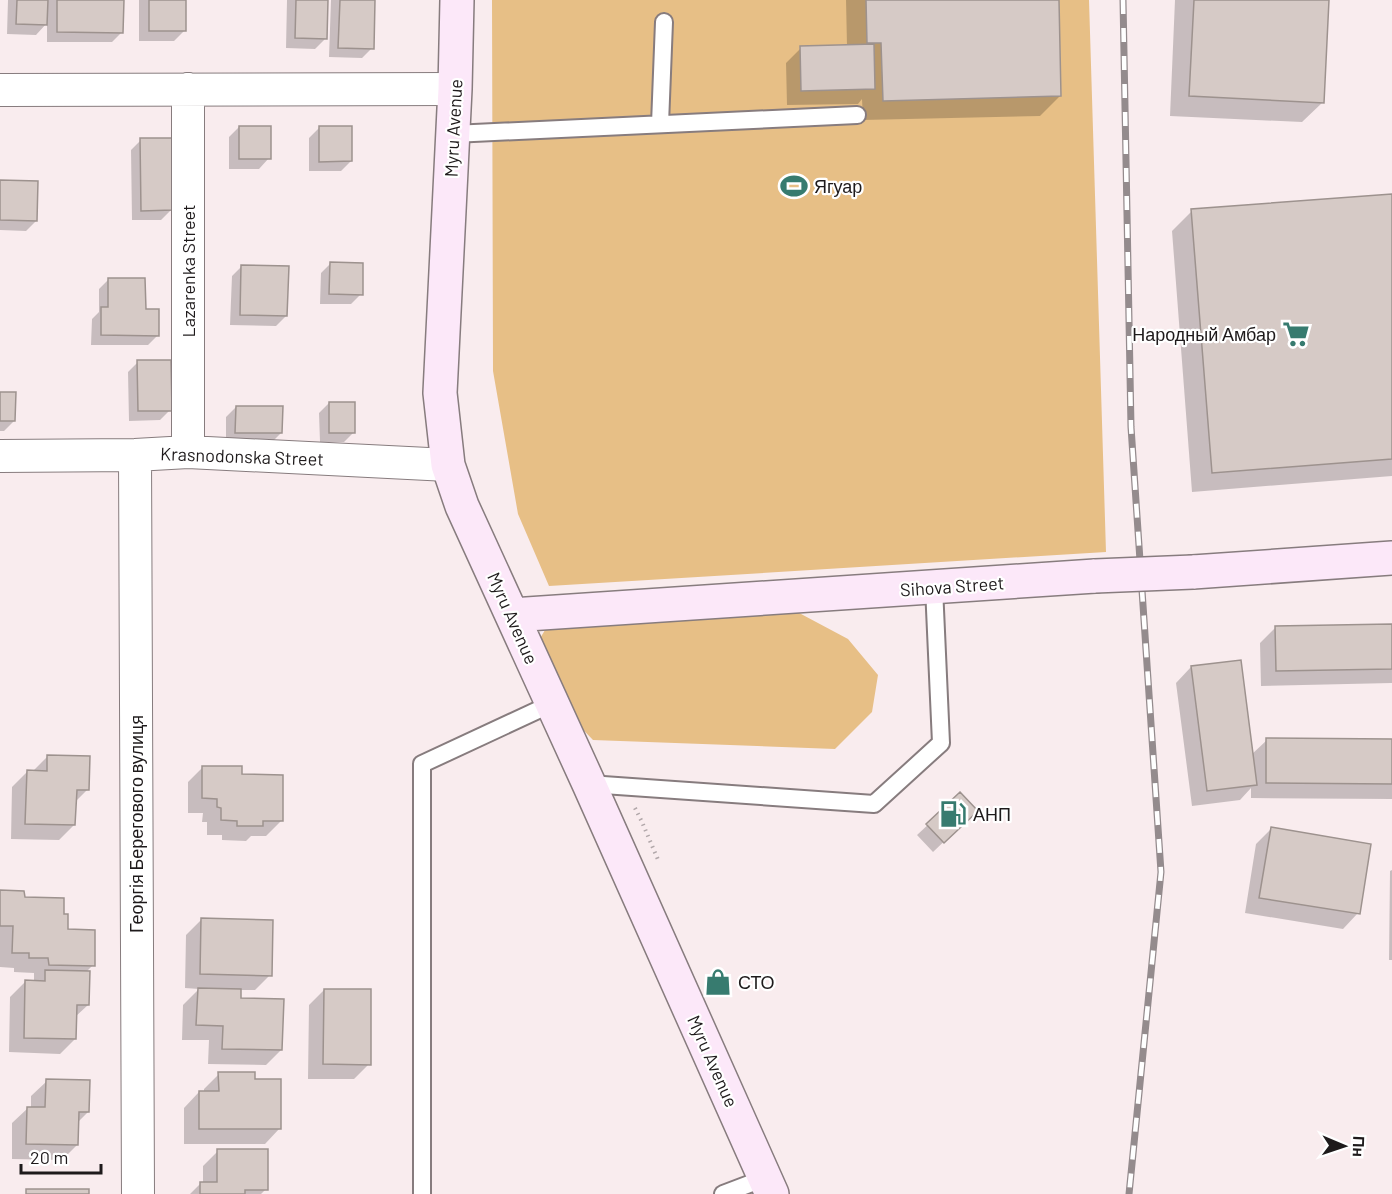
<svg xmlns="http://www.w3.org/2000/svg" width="1392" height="1194" viewBox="0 0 1392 1194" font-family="Barlow,sans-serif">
<rect width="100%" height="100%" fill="#f9ecee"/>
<path fill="#e7bf86" d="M492,0h597l17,552 -557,34 -31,-72 -25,-143z
M771,598l77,41 30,36 -6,37 -37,37 -242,-9 -26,-27 -28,-73 17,-28z"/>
<path fill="#0003" d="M8,0h114v32l-10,10h-65v-19l-11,12 -29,-1z
M139,0h46l-1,31 -10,10h-35z
M287,0h40l-2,39 -10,10 -29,-1z
M331,0h43l-2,48 -10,10 -33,-1z
M846,0h211l3,96 -20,20 -177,4 -1,-21 -4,5 -71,1 -1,-42 15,-15 46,-2z
M1175,0h152l-4,102 -21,20 -132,-6z
M239,127l30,31 -10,11h-30v-32z
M319,128l32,33 -10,10h-32v-33z
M141,140l30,70 -10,10h-29l-1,-70z
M0,182l36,39 -10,10 -26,-1z
M1392,195v281l-200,16 -20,-261 20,-20z
M331,263l30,31 -10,10h-31l1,-31z
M242,266l44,50 -10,10 -46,-1 2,-49z
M109,279l35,32 14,24 -10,10h-57l1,-26 7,-7v-23z
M138,362l32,48 -10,10 -31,1 -1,-49z
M0,393l14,28 -10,10h-4z
M329,403l25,29 -10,10h-24l-1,-29z
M236,407l45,26 -10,10 -45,-1v-25z
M1392,626v57l-131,3 -1,-43 15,-15z
M1191,667l60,88 16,-15 125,1v58l-141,-1v-10l-11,12 -48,6 -16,-123z
M48,756l39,34 -12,12 -1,23 -15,15 -48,-1 1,-52 16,-16 4,1z
M203,767l38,9 40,45 -15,15h-15l-5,5 -24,-1v-5h-15v-13h-5l1,-9h-15v-31z
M960,795l16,16 -43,41 -16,-17z
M1271,829l87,84 -15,16 -98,-16 11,-69z
M1392,870v90h-3l1,-89z
M0,892l23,6 39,17 4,15 27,35 -7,7 2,33 -13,12v22l-15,15 -51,-2 1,-55 15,-15h9v-9l-20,-1v-4l-14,-1z
M201,920l69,55 -15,15h-15l-1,10 42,50 -15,15 -58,-1 1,-24h-27l1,-35 16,-16 -14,-1 1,-53z
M324,990l45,74 -15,15h-46l1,-74z
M219,1074l35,7 26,47 -15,16h-81v-36l15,-16h5v-3z
M47,1081l41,31 -11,11v22l-15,15 -50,-1v-36l16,-15h3v-12z
M218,1151l48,38 -5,5h-71l10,-10h3v-18z"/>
<path fill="#d6cac6" stroke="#9d928e" stroke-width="1.5" d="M17,0h31l-1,25 -31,-1z
M57,0h67l-1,33 -66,-1z
M149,0h37v31h-37z
M296,0h32l-1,39 -32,-1z
M340,0h35l-1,49 -36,-1z
M866,0h193l2,96 -178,5 -2,-58h-14z
M1194,0h135l-5,103 -135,-7z
M874,44l1,45 -74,2 -1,-45z
M239,126h32v33h-32z
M319,126h33v35l-33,1z
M140,138h32l1,72 -32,1z
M0,180l38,1 -1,40 -37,-1z
M1392,194v265l-180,14 -21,-264z
M330,262l33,1v32l-34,-1z
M241,265l48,1 -2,50 -47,-1z
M108,278h37l1,31h13v27l-58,-1v-28h7z
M137,360h34l1,51h-34z
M0,392h16l-1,29h-15z
M329,402h26v31h-26z
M236,406h47l-1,27h-47z
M1392,624v45l-116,2 -1,-45z
M1241,660l16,125 -50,6 -16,-125z
M1266,738l126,1v45l-126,-1z
M47,755l43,1 -1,34h-12l-2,35 -50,-1 2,-54 20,1z
M202,766h40v8l41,1v46h-20v5h-26v-5l-16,-1v-12l-4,-1v-8l-15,-1z
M960,792l18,19 -34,32 -18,-19z
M1271,827l100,17 -11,70 -101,-16z
M0,890l24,1 1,6 39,1v16h4v15l27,1v36l-46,-1 -1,-7h-19v-5h-17l1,-27h-13z
M201,918l72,2 -1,56 -72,-2z
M45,970l45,1 -1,34h-12l-1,34 -52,-1 1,-58 20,1z
M198,988l43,1v9l43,1 -2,51 -60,-1 1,-23 -27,-1z
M324,989h47v76l-48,-1z
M218,1072h37v7h26v50h-82v-38h20z
M46,1079l44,1 -1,32h-10l-1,33 -52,-1 1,-37h18z
M217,1149h51v41h-23v4h-45v-12h17z
M26,1189h63v5h-63z"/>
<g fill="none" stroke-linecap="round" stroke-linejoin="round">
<defs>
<path id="lane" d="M660,124l4,-102
M453,134l404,-19
M589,784l285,20 67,-61 -7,-156
M422,1194v-430l129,-60
M723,1194l42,-16"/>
<path id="street" d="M188,89v363
M0,90l455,-1
M135,455l3,739
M0,456l135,-1 53,-3 260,13"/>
<path id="secondary" d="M457,0l-2,89 -15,304 8,72 14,41 127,278 183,410
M1193,572l199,-14
M512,615l583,-39"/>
</defs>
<use href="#lane" stroke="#877c7e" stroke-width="20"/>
<use href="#street" stroke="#877c7e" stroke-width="34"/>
<use href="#secondary" stroke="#877c7e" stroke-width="36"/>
<path stroke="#b1a7a9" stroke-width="4" stroke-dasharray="1.5 4.5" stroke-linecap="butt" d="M635,808l7,14 17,40"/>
<use href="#lane" stroke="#fff" stroke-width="16"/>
<use href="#street" stroke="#fff" stroke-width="32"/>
<use href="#secondary" stroke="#fce8f9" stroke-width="33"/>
<defs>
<path id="rail" d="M1123,0l8,427 30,445 -32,322"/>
</defs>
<use href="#rail" stroke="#948b8d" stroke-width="7"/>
<use href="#rail" stroke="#fff" stroke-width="4.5" stroke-dasharray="14" stroke-linecap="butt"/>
<defs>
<path id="secondary-bridge" d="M1095,576l98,-4"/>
</defs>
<use href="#secondary-bridge" stroke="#877c7e" stroke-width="36" stroke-linecap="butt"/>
<use href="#secondary-bridge" stroke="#fce8f9" stroke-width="33"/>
</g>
<defs>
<symbol id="stadium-bare" viewBox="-9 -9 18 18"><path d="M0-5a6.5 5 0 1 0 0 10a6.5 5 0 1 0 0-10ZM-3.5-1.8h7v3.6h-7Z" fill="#377b6f" stroke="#fff" stroke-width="2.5" paint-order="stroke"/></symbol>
<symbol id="supermarket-bare" viewBox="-9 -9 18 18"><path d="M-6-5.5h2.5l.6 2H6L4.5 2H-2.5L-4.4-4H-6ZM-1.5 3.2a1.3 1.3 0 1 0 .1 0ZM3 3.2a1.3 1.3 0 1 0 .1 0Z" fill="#377b6f" stroke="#fff" stroke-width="2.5" paint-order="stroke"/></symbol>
<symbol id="fuel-bare" viewBox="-9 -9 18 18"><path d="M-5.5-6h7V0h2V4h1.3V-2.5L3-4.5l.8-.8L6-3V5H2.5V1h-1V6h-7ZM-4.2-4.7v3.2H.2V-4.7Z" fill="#377b6f" stroke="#fff" stroke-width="2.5" paint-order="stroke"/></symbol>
<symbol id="shop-bare" viewBox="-9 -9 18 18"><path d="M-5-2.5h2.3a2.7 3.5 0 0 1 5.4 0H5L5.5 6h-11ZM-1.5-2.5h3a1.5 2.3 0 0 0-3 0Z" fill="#377b6f" stroke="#fff" stroke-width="2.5" paint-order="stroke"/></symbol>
</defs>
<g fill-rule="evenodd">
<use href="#stadium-bare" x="775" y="167" width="38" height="38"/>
<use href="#supermarket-bare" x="1277" y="315" width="38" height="38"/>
<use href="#fuel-bare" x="934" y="795" width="38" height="38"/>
<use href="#shop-bare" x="699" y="963" width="38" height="38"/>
</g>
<g text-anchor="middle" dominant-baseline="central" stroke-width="4.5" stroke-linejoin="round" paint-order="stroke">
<g font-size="18" fill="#1e1a1b" stroke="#fff">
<text transform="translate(453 128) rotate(-87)">Myru Avenue</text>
<text transform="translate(188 271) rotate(-90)">Lazarenka Street</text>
<text transform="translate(242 456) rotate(2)">Krasnodonska Street</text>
<text transform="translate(952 586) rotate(-4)">Sihova Street</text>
<text transform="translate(513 618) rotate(66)">Myru Avenue</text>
<text transform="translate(136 824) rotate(-90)">Георгія Берегового вулиця</text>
<text transform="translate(713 1061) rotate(66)">Myru Avenue</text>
</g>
<g font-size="18" fill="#1e1a1b" stroke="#fff" text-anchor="start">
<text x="814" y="186">Ягуар</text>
<text x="1276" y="334" text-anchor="end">Народный Амбар</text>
<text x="973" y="814">АНП</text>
<text x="738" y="982">СТО</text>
</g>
</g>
<g transform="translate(1344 1146) rotate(92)" stroke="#ffffff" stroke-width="4.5" paint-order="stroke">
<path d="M0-4.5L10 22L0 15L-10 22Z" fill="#1e1a1b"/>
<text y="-9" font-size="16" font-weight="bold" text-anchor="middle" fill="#1e1a1b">Пн</text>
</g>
<path d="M21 1164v9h80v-9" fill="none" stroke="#1e1a1b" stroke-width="3"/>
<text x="30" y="1164" font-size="18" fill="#1e1a1b" stroke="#ffffff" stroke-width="4.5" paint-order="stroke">20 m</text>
</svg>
